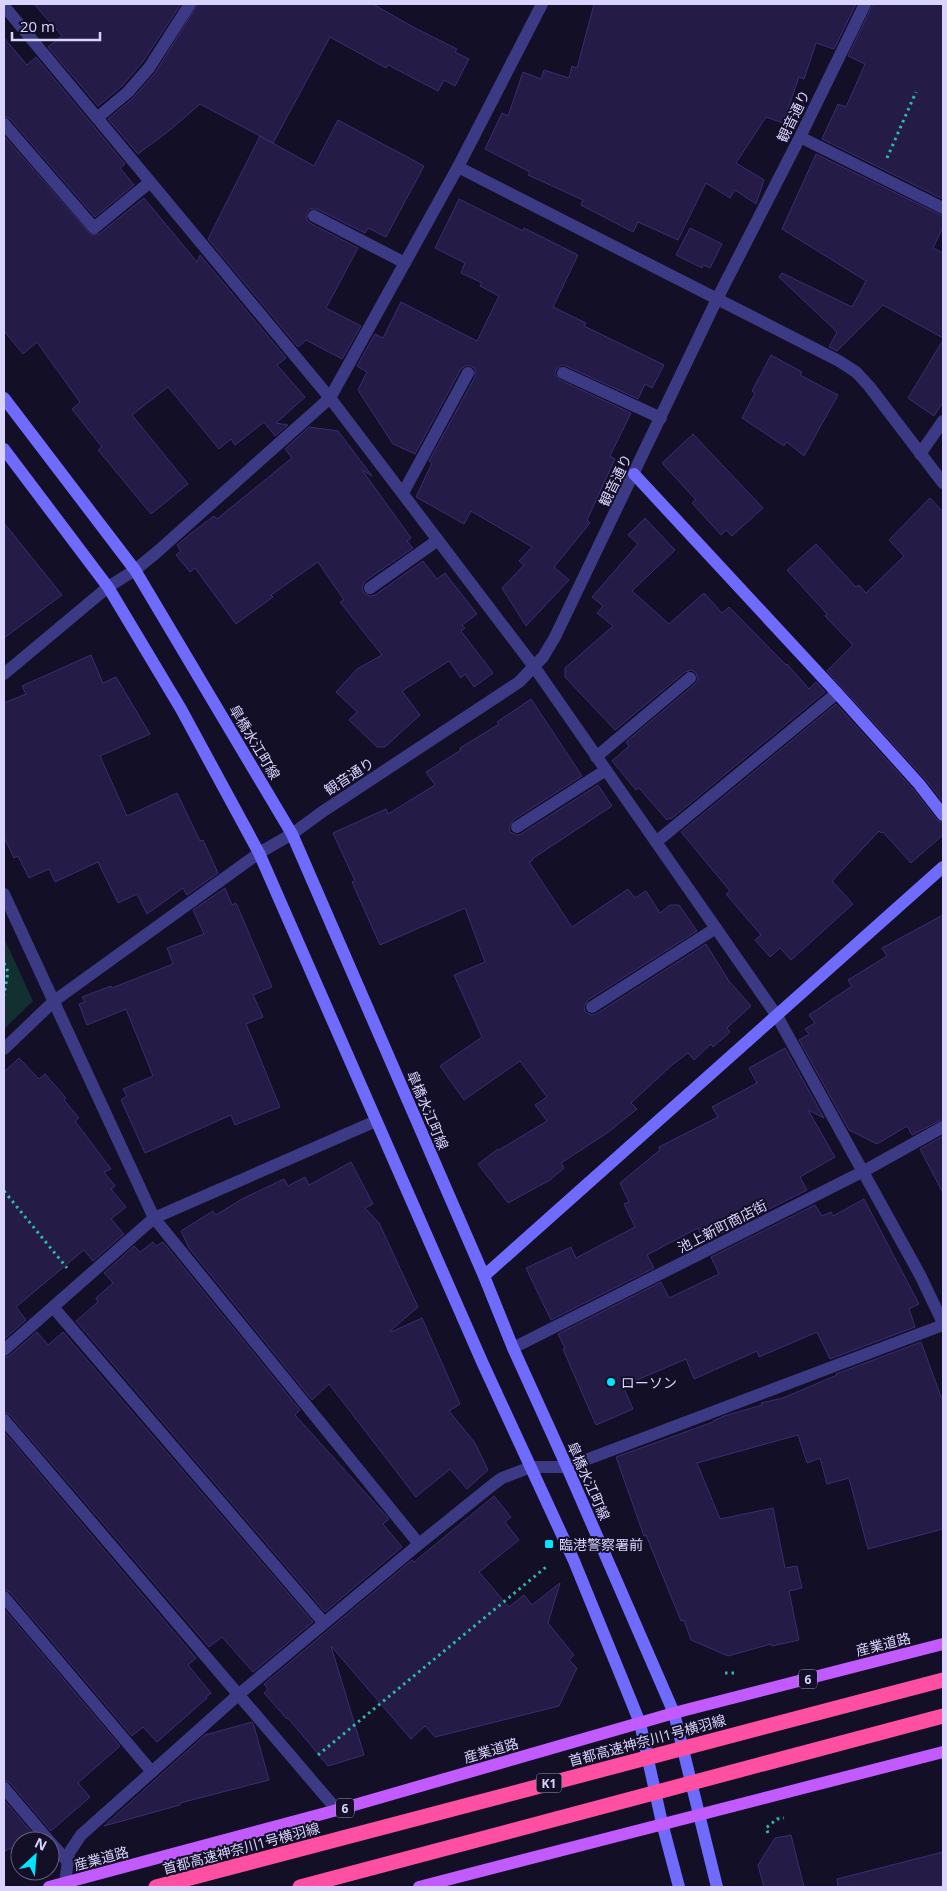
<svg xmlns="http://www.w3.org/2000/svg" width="947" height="1891" viewBox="0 0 947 1891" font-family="'Open Sans','Noto Sans JP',sans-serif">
<rect width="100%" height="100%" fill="#130f26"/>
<path fill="#12302f" d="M4,938l29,63 -29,28z"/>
<path fill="#241b47" stroke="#3b2d73" d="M34,4h147l-39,59 -20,23 -24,20 -50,-59 14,-11z
M198,4h175l40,23 44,22 -2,3 14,7 -14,27 -11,-6 -6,11 -50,-26 -2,3 -56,-31 -57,106 -73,-39 -30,26 -32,24 -30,-35 25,-21 22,-25z
M594,4h262l-22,45 -18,-6 -12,36 -5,-2 -16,46 -17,-6 -30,46 28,17 -8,24 -21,-14 -5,8 -24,-15 -28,57 -40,-18 -5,10 -52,-27 2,-5 -55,-25 2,-3 -45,-23 17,-36 6,3 15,-44 18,7 3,-9 25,8 3,-12 5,2z
M873,4h70v195l-121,-60 16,-35 8,3 19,-43 -17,-8z
M4,38l23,27 9,-8 89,107 -5,4 14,17 -39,32 -85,-98 -6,-3z
M338,120l86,46 -38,71 -18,-9 -3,5 -48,-24h-7l-3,4v7l3,3 48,25 -32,60 35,18 -19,33 -36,-19 -8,7 -90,-108 52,-103 54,30z
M4,136l87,99 8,-1 45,-36 53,64 3,-7 86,103 -9,7 28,32 -29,26 12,2 -13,11 -11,-14 -29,23 -4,-6 -12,10 -51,-62 -36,28 56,69 -37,30 -53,-64 4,-3 -30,-38 8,-7 -43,-60 -14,12 -19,-23z
M816,154l127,62v11l-10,21 10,5v85l-60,-33 -46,46 -8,-4 8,-15 -58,-55 3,-4 70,34 14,-26 -84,-52z
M459,199l64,32 1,-3 54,27 -25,52 33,16 -2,3 80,39 -12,23 -7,-4 -7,15 -72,-33 -4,-1 -6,4 -1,5 5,6 71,33 -21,43 5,3 -28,61 3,3 -36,44 15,13 -43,46 -24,-38 22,-23 -5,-4 13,-14 -61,-36 -7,13 -48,-27 16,-34 -3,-2 46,-84v-9l-8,-3 -6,4 -46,85 -22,-10 -35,-54 9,-18 -10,-6 18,-32 8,4 18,-36 76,39 22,-45 -19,-10 2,-3 -21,-10 4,-10 -30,-15z
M690,228l32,16 -12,24 -7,-3 -1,3 -26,-13z
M943,340v62l-9,14 -26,-18z
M771,355l31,17 -2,3 38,20 -34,61 -17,-14 -3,4 -42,-28 13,-25 -3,-2z
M309,427l29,4 34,45 -10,-6 49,68 -4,3 6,7 -48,33 -3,7 2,5 6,3 5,-1 48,-34 14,18 8,-6 32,41 -15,11 3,3 -4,3 32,42 -19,14 -9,-13 -4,4 -12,-17 -47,30 18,24 -35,32h-8l-28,-27 8,-8 -21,-20 21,-23 25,-14 -42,-53 4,-2 -26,-38 -47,33 2,2 -37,27 -41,-56 -5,4 -14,-17 5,-4 -4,-6 13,-11 24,-18 3,3 75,-61 -7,-9z
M693,434l70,74 -31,28 -6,-6 -5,5 -29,-32 4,-3 -34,-37z
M930,498l13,14v290l-18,-23 -98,-108 26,-26 -28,-29 2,-2 -40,-44 29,-26 40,43 3,-2 7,8 38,-37 -15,-16z
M645,518l30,32 -43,41 37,33 35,-31 18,20 7,-6 57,58 1,-1 22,25 7,-7 9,10 -154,127 -1,-1 -3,2 -28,-32 -3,2 -24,-29 17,-15 -3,-4 69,-58 3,-4 -2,-7 -4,-3 -7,2 -70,58 -50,-53v-9l48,-42 -16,-13 6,-7 -11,-9 46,-53 -10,-9z
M4,523l58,72 -58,43z
M91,655l12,28 13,-6 34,57 -50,22 27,60 50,-23 23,48 3,-1 15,33 -31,22 -4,-7 -36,26 -10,-20 -19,9 -20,-41 -43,20 -6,-13 -20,9 -11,-22 -4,2 -10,-21v-134l22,-9 -4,-8z
M531,699l51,77 -69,44 -4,7 1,5 7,3 4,-1 77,-49 14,21 -80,53 1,1 -4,2 43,65 56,-38 7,9 11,-7 14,22 10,-8h9l18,26 -109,69 -4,7 1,5 7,3 4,-1 110,-70 23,37 22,25 -24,22 3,4 -17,15 -2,-3 -17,16 -6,-7 -16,12 -41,38 6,6 -30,24 -46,30 3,5 -14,12 -42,23 -30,-39 20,-15 1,1 48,-29 -12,-16 12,-8 -27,-36 -56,39 -24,-34 42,-29 -28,-62 31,-13 -20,-54 -85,37 -28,-63 3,-1 -22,-48 53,-24 2,5 47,-29 -9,-13 35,-22 -1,-2 39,-24 -2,-2z
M836,704l77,85 24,31 6,3v12l-32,28 -28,-31 -2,1 -2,-2 -47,50 21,23 -62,56 -11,-12 -10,9 -15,-17 6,-5 -35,-41 4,-3 -49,-59z
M225,888l7,17 4,-2 36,84 -19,8 10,22 -17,7 34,83 -45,18 -4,-10 -86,38 -24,-53 6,-4 -4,-7 30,-13 -27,-67 -39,16 -8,-21 6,-2 -3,-5 29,-11 1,2 61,-24 -6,-16 37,-14 -11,-24z
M943,915v204l-31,16 -5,-9 -30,18 -28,-14 -50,-90 10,-6 -4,-5 10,-6 -6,-8 43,-29 -4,-6 39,-24 -5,-8z
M785,1048l39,70 -16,-8 27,47 -35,20 7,13 -103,52 -6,-14 -51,27 7,13 -103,52 -25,-52 45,-21 5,11 59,-31 -11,-23 5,-2 -9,-19 40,-33 -1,-3 59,-30 -6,-10 45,-24 -8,-15z
M19,1058l20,21 6,-5 21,24 -2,2 15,18 -4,3 36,48 -7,3 11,14 -4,3 15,18 -15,12 13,15 -31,27 -9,-11 -68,57 10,13 -22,19v-267z
M943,1136v57l-23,-44z
M351,1162l22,42 -8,4 14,15 39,84 -28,24 1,1 31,-14 38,86 -11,7 26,32 13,27 -21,19 -17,-20 -34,28 -87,-113 -17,16 -123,-152 -8,-17 32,-20 3,4 26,-16 42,-20 4,7 17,-9 4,8z
M864,1199l55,105 -10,5 6,18 -85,32 -13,-27 -58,25 -2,-6 -63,28 -8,-20 -63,27 10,23 -37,16 -33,-76 2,-1 -7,-14 103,-52 8,16 50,-24 -8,-17 104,-52 7,11 9,-4 2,4z
M153,1242l3,4 7,-4 137,168 -5,5 94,104 -6,5 19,23 -77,65 -249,-291 22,-19 -2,-4 17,-15 -9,-10 30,-27 6,6z
M37,1332l11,13 15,-13 250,290 -60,50 -31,-35 -13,10 -199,-232 -6,-3v-54l5,-2z
M921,1342l22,60v127l-75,20 -19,-71 -22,6 -7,-26 -13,5 -9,-28 -101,28 23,56 53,-11 12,60 12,-2 5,22 -13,3 10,49 -27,6 -1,-2 -43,12 -37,-16 -7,-20 -3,1 -35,-86 -2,1 -28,-79 97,-35v-1l11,-5 38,-11 -1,-2 22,-5 54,-23 -1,-1z
M4,1432l192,226 -8,7 23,28 -5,4 1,1 -50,44 -14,-15 -11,9 -122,-144 -6,-3z
M494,1496l17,21 -6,5 14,18 -40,32 30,35 15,-12 8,10 28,-22 -12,40 26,32 -5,5 8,8 -18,38 -124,31 -10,-11 -14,13 -80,-93 33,109 -36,11 -40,-48 -1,1 -23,-26 4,-4 -4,-5 148,-124 2,2z
M4,1609l116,137 -42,37 12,14 -39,34 -41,-48 -6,-3z
M252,1722l2,4 15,54 -89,23v2l-76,21 101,-91z
M4,1800l33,39 -17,2v4l-16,6z
M791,1835l13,52h-40l-6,-22 17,-27z
M943,1852v35h-105l-1,-8z"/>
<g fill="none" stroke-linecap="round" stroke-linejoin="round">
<path stroke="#2fb8b0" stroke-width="3" stroke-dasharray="2.5 4" stroke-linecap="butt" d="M887,158l29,-66
M4,963l4,9 -4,23
M4,1191l63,77
M725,1673h12
M318,1755l228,-188
M768,1833l-2,-5 11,-9 7,-1"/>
<path stroke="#3d3a85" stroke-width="12" d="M97,118l31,-26 21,-24 41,-64
M4,124l90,104 56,-46
M314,216l91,47
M563,373l98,45
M403,493l65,-120
M370,588l68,-48
M596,757l94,-79
M517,827l89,-57
M656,842l181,-149
M592,1007l124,-79
M53,1307l271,316
M4,1597l148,175"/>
<path stroke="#3d3a85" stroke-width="12" d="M4,6l326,392 205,270 242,348 143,259 23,48
M800,137l143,71
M458,167l381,194 17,11 13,14 74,97
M920,454l23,-33
M4,674l104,-87 27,-17 22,-18 173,-154 128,-231 84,-163
M4,894l150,324 265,326
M4,1049l50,-48 205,-148 33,-19 30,-22 197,-130 24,-25 12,-20 162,-338 83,-162 65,-133
M513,1348l351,-177 79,-44
M4,1350l150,-132 222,-97
M4,1420l333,390
M4,1788l45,53
M50,1842l18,20
M65,1883l4,-30 12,-18 157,-140 181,-151 76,-61 7,-5 29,-11h36l376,-142"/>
<path stroke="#6f6bff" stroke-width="12" d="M4,398l131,172 157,264 192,442 29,72 54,119 107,246 43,174
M4,449l104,138 73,122 78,144 224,511 91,197 49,120 17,42 22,100 17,64
M634,474l203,219 82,91 24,31
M484,1276l459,-409"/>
<path stroke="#c25bff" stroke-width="12" d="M49,1887l288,-77 337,-97 269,-69
M419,1887l524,-135"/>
<path stroke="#ff4fa3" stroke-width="15" d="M156,1887l787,-207
M300,1887l643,-171"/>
</g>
<g fill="#00e5ff" stroke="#130f26" stroke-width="2">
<circle cx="611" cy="1382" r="5"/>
<rect x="544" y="1539" width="10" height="10" rx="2.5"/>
</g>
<g text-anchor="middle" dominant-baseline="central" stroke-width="4" stroke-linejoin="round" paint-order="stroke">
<g fill="#130f26" stroke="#9e99be" stroke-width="1">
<rect x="799" y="1669.5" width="18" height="19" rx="4"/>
<rect x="536.5" y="1773.5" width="25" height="19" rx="4"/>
<rect x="336" y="1798.5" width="18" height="19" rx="4"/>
</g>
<g font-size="12" font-weight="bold" fill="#d9d4ff">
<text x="808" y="1679">6</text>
<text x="549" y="1783">K1</text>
<text x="345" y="1808">6</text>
</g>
<g font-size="14" fill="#d9d4ff" stroke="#130f26">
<text transform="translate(793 116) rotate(-64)">観音通り</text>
<text transform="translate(615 480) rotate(-64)">観音通り</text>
<text transform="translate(255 742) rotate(59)">皐橋水江町線</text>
<text transform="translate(349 776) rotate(-33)">観音通り</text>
<text transform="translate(428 1110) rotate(67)">皐橋水江町線</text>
<text transform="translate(722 1226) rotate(-27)">池上新町商店街</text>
<text transform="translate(589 1481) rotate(66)">皐橋水江町線</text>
<text transform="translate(883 1644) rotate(-14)">産業道路</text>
<text transform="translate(647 1740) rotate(-15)">首都高速神奈川1号横羽線</text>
<text transform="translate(491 1750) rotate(-16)">産業道路</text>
<text transform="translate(241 1848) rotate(-15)">首都高速神奈川1号横羽線</text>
<text transform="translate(101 1858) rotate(-15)">産業道路</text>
</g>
<g font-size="14" fill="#d9d4ff" stroke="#130f26" text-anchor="start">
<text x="621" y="1382">ローソン</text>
<text x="559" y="1544">臨港警察署前</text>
</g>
</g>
<rect width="947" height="1891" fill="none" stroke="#d9d4ff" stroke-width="10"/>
<g transform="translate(35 1856) rotate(26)"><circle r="24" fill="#130f26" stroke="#625e7d"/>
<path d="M0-4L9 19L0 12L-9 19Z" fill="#00e5ff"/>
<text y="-8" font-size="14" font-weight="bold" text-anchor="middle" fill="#d9d4ff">N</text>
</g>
<path d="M12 32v8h88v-8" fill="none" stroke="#d9d4ff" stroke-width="2.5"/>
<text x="20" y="32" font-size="15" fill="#d9d4ff" stroke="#130f26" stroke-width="4" paint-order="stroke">20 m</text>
</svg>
